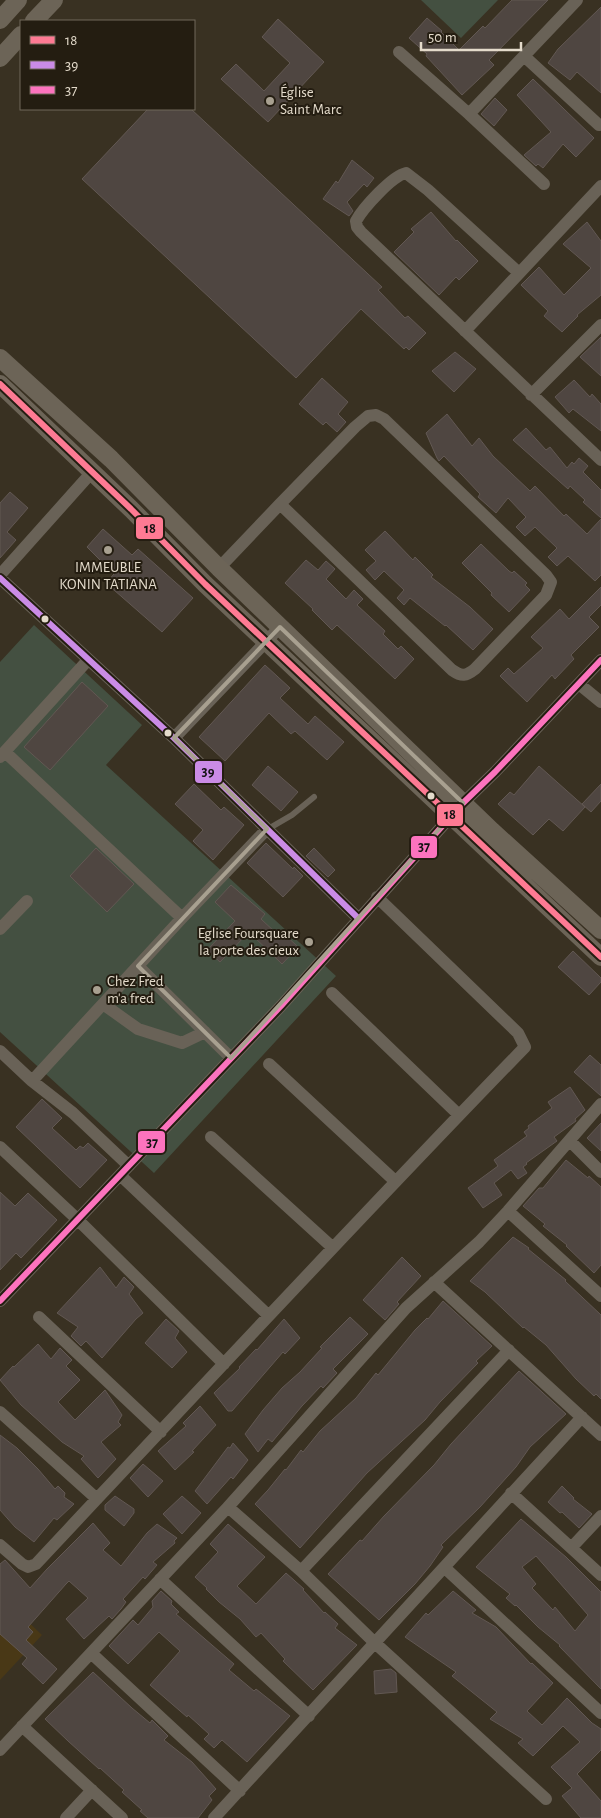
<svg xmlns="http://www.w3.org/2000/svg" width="601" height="1818" viewBox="0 0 601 1818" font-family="'Alegreya Sans',sans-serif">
<rect width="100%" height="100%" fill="#393122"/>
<path fill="#493816" d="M0,1595l42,40 -42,45z"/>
<path fill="#445041" d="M421,0h77l-37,38z
M34,625l108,100 -36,40 230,211 -182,197 -154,-141v-370z"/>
<path fill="#4f4641" stroke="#625853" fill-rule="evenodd" d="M512,0h36l-59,60 5,5 -32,30 -36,-39 1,-2 -18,-16 18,-20 15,13 -1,1 18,18 24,-24 2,2z
M601,7v86l-24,-21 -7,8 -22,-17 10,-14z
M278,19l46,43 -56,60 -47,-43 15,-15 28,27 26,-28 -28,-26z
M533,79l61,59 -18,19 -13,-13 -20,24 -5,-4 -2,2 -12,-11 27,-23 -34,-37z
M495,98l12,12 -13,16 -13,-12z
M148,109h43l191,178 -4,3 27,28 3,-2 18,17 -17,17 -3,-3 -2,2 -43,-40 -65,69 -214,-199z
M352,160l22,18 -7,9 -3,-3 -17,18 6,9 -4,5 -26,-17 13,-18 2,2z
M431,212l25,29 1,-1 21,21 -19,19 -3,-3 -17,18 -45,-43 20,-20 -3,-3z
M587,222l14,19v54l-24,20 1,1 -16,16 -18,-16 4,-5 -27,-26 18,-18 25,28 27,-27 -28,-24z
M601,337v39l-21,-19z
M455,352l21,17 -22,23 -22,-21z
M322,378l26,24 -10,12 8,8 -9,10 -11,-10 -3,3 -24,-21z
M574,380l16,17 2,-3 9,10v27l-28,-22 -4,4 -14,-16z
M447,414l25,32 7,-8 14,18 37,35 5,-5 29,30 2,-2 21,20 14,-15v56l-6,6 -27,-25 -11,10 -9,-9 9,-9 -22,-21 -10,9 -9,-9 10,-10 -18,-19 -12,15 -18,-16 2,-3 -36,-38 -5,5 -2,-3 -11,-25z
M526,428l20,22 4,-3 17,21 5,-6 2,2 5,-6 9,8 -5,6 18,18v28l-18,-16 2,-2 -15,-14 -2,3 -55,-49z
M10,492l18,16 -21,24 9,8 -16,18v-55z
M103,529l29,26 6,-6 55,49 -31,34 -56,-49 8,-9 -27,-27z
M385,531l28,29 2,-3 18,18 -2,2 39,30 23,22 -20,21 -27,-25 -1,1 -35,-28 -6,7 -7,-7 7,-8 -20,-19 -9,9 -9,-10 10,-9 -11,-11z
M481,544l28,27 3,2 2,-2 13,12 -2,2 5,5 -21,22 -18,-17 1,-2 -30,-30z
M306,560l12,10 8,-9 9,8 -9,10 20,20 8,-9 9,9 -6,6 28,26 -2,3 15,15 3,-3 13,13 -19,20 -58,-54 -5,5 -20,-20 1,-1 -28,-26z
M601,587v18l-12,12 10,10 -28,28 3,4 -19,20 -3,-4 -25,27 -27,-26 8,-8 6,6 29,-26 -12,-11 29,-28 9,10z
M265,665l25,23 -10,10 28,26 7,-8 29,26 -17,18 -32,-29 -4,3 -22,-21 -44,48 -26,-24z
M82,682l26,24 -58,64 -26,-23z
M268,766l30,26 -17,19 -29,-26z
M539,766l46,41 -22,24 -14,-12 -16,16 -35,-31 12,-12 4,3z
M194,784l27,26 3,-3 20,18 -31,35 -20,-19 10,-11 -28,-26z
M601,784v17l-10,11 -9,-8z
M266,843l27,26 1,-2 9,9 -20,21 -36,-34z
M96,848l38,36 -27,28 -37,-36z
M314,848l21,22 -7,7 -22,-21z
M231,885l34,29 -4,5 15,14 4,-3 18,17 -16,17 -33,-32 -29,30 -13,-12 28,-29 -20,-19z
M573,951l28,27v4l-12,13 -31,-28z
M590,1055l11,10v31l-27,-24z
M570,1087l15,23 -10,9 1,2 -22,16 3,4 -31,22 1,1 -4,3 4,6 -9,6 -7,-9 -17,13 8,12 -19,13 -15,-20 30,-22 -4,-6 33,-24 -3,-4 5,-4 -1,-2 24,-18 -4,-6z
M42,1099l20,19 -10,10 24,22 4,-4 3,2 5,-5 19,17 -27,28 -64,-61z
M601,1123v28l-14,-13z
M566,1160l22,18 1,-2 12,11v78l-7,8 -28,-27 1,-1 -24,-19 2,-2 -22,-18 16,-18h4z
M0,1192l15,14 13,-13 29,27 -36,38 -5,-5 -16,17z
M513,1237l16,11 -1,1 38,31 -1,1 36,34v84l-5,-5 -2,2 -18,-17 -30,-34 -22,-18 -1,1 -38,-36 -15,-11z
M402,1257l19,19 -24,26 2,2 -14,16 -22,-20z
M100,1267l16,21 8,-11 10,10 -5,7 14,19 -7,6 -34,39 -16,-17 -5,5 -10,-10 7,-9 -21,-14z
M443,1301l49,45 -16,15 2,2 -38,39 -15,18 -58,53 -67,75 -45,-44 13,-14 17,-21 1,1 15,-20 2,2 17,-21 36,-33 20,-25 2,2 37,-45 12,-12 1,1z
M350,1317l18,17 -35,35 4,4 -14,15 -2,-2 -19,20 -30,36 -4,-3 -10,13 -13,-18 18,-24 19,-22 18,-16 22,-24 -2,-1z
M166,1319l13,12 -4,7 12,14 -15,16 -27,-25z
M284,1319l16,19 -15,16 -2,-2 -51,59h-4l-14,-18 26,-25 -1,-1 17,-18 1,1z
M38,1344l13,15 9,-11 12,12 -6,6 14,14 -22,22 17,18 30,-30 17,25 -4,7 3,3 -20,17 15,17 -18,19 -17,-19 3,-3 -22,-14 -22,-20 -19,-17 -21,-25 13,-14 1,1z
M519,1371l47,43 -36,33 -14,20 -36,40 -39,38 2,2 -13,19 -15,18 -36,36 -51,-46 32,-34 2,1 22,-25 50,-51 17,-21z
M200,1406l16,19 -24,26 2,1 -19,18 -17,-19 28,-25 -3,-3z
M0,1435l17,13 21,21 17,20 3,-3 7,7 -1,4 10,7 -17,16 -3,-2 -20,24 -19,-15 -15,-17z
M233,1443l15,17 -15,19 -2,-2 -24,27 -12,-13 33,-44 2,1z
M143,1464l20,17 -15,16 -18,-19z
M562,1486l12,12 -1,1 19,15 -13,14 -17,-16 -2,1 -12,-11z
M115,1496l19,13v4l-10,13 -19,-16v-5z
M182,1496l19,17 -19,21 -19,-20z
M521,1519l45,38 35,35v97l-42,-43 1,-1 -22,-18 -22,-22 -1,1 -9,-8 4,-4 -34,-27zM536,1556l52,59 -13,16 -20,-24 -2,3 -21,-22 4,-4 -14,-17z
M93,1523l17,20 -7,7 18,16 26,-33 10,-9 20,14 -3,3 1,2 -22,19 4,3 -12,14 -2,-2 -20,22 3,3 -5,7 -9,10 -3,-3 -25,23 -18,-20 22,-21 -19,-17 -3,3 -38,43 5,5 -7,8 31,29 -14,15 -21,-20 5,-6 -27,-24v-70l5,-4 25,28 17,-19z
M228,1524l37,33 -28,29 19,18 30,-31 18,16 -1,1 21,23 1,-1 13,12 -3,4 22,17 -44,45 -30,-29 2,-2 -24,-26 -5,4 -16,-18 -21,-17 -13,-13 1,-1 -12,-11 23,-25 -8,-8z
M161,1591l11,10 -1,3 8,8 -3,2 58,50 -5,6 25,21 2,-2 34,27 -43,46 -25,-22 -8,8 -10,-9 5,-5 -21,-19 -1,2 -37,-32 30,-34 -21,-19 -31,32 -19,-18 24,-26 5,5 15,-18 -1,-6z
M453,1591l23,19 -4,3 24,14 35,37 1,-1 21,20 -26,28 15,14 25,-27 25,25 9,6v21l-24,24 24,27v17h-20l-19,-22 10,-8 -21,-21 29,-25 -17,-16 -30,30 -15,-13 5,-4 -33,-20 7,-7 -45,-36 4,-4 -51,-35 21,-24 2,2z
M391,1669l5,4 1,19 -22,2 -1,-23z
M93,1672l39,36 18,15 2,-3 16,16 -4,4 28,22 24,27 -7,7 3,4 -14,18h-50l-8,-7 2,-1 -20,-18 2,-2 -24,-22 -1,1 -31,-28 -23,-22z"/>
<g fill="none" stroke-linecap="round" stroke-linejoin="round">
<path stroke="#696257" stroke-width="6" d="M268,829l24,-14 22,-18"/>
<path stroke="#696257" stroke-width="12" d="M399,52l70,62 75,70
M524,56l75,69
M469,114l108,-114
M519,273l-91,-83 -22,-17c-14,3 -43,35 -50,48l1,6 4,5 240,228
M465,331l136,-145
M531,395l70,-70
M376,415l8,4 162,156 5,7 -5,13 -71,74c-9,7 -13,8 -23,1l-172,-166 75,-77 13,-11z
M219,568l61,-64
M0,575l92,-103
M0,578l174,160 184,180
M579,684l22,18
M174,738l106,-111
M5,752l177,166
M0,757l88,-97
M0,929l27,-28
M138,966l93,92
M332,993l127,122
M103,1004l35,25 44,14 23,-11
M0,1051l32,30 150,-163 85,-89
M269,1064l126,117
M32,1081l41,32 56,53
M211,1137l121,110
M570,1141l31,31
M0,1147l77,72 147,145
M120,1175l149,141
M508,1211l93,85
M434,1282l167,153
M0,1301l281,-295 182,-203 32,-31 106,-112
M39,1317l122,115
M0,1412l97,87
M511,1493l90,82
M228,1507l73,64 74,72 171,156
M0,1545l22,19 6,3 8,-3c162,-173 324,-347 489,-517l-7,-14 -141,-136
M572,1547l29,-31
M445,1568l156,145
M301,1571l208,-221
M160,1579l149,137
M91,1653l149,138
M22,1726l100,92
M0,1750l228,-243 178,-199 73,-66 29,-31 93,-107
M66,1818l26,-28
M214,1818l368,-401"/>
<path stroke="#6c6457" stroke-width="18" d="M0,20l18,-20
M34,21l20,-21
M0,58l21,-23
M0,358l111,101 108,109 273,263 109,99
M0,384l131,125 74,75 396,373"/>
<defs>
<path id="bus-1" d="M0,384l131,125 74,75 396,373"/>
<path id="bus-2" d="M0,578l174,160 184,180"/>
<path id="bus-3" d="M0,1301l281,-295 182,-203 32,-31 106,-112"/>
</defs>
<use href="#bus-1" stroke="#241d11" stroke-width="10"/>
<use href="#bus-2" stroke="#241d11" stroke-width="10"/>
<use href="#bus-3" stroke="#241d11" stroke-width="10"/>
<use href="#bus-1" stroke="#fe7a93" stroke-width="6"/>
<use href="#bus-2" stroke="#ca8be6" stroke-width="6"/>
<use href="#bus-3" stroke="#fc73be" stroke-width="6"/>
</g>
<path fill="none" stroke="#a8a090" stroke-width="4" stroke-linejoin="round" d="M280,627l183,176 -232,255 -93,-92 129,-137 -93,-91z"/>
<g fill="#a8a090" stroke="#241d11" stroke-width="2">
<circle cx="270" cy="101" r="5"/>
<circle cx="108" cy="550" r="5"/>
<circle cx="309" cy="942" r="5"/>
<circle cx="97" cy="990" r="5"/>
</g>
<g fill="#e4dbcb" stroke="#241d11" stroke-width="2">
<circle cx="45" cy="619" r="4.5"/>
<circle cx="168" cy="733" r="4.5"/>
<circle cx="431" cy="796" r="4.5"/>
</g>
<g text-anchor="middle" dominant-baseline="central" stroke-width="4" stroke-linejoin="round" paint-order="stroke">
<g font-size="15" fill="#e4dbcb" stroke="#241d11" text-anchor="start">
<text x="280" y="92">Église<tspan x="280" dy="17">Saint Marc</tspan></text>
<text x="108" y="567" text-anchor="middle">IMMEUBLE<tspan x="108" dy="17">KONIN TATIANA</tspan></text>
<text x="299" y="933" text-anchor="end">Eglise Foursquare<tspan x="299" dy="17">la porte des cieux</tspan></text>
<text x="107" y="981">Chez Fred<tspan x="107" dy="17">m'a fred</tspan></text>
</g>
</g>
<g stroke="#241d11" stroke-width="2">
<rect x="135" y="516" width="29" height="24" rx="5" fill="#fe7a93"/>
<rect x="194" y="760" width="29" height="24" rx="5" fill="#ca8be6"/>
<rect x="436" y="803" width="28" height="24" rx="5" fill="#fe7a93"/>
<rect x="410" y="835" width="28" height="24" rx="5" fill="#fc73be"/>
<rect x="137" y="1130" width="29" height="24" rx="5" fill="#fc73be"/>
</g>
<g font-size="14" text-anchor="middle" font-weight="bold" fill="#111">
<text x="150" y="533">18</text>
<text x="208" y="776">39</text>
<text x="450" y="819">18</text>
<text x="424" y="851">37</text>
<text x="152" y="1147">37</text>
</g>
<rect x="20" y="20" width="175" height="90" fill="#241d11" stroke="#71695b"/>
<rect x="30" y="36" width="25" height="8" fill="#fe7a93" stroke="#71695b"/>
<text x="65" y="45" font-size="15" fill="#e4dbcb">18</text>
<rect x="30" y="61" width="25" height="8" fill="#ca8be6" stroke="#71695b"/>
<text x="65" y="70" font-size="15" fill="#e4dbcb">39</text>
<rect x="30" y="86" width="25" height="8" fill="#fc73be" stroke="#71695b"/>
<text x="65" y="95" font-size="15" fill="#e4dbcb">37</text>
<path d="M421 42v8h100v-8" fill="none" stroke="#e4dbcb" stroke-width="2.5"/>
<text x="428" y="42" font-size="15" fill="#e4dbcb" stroke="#241d11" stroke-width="4" paint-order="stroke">50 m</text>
</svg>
